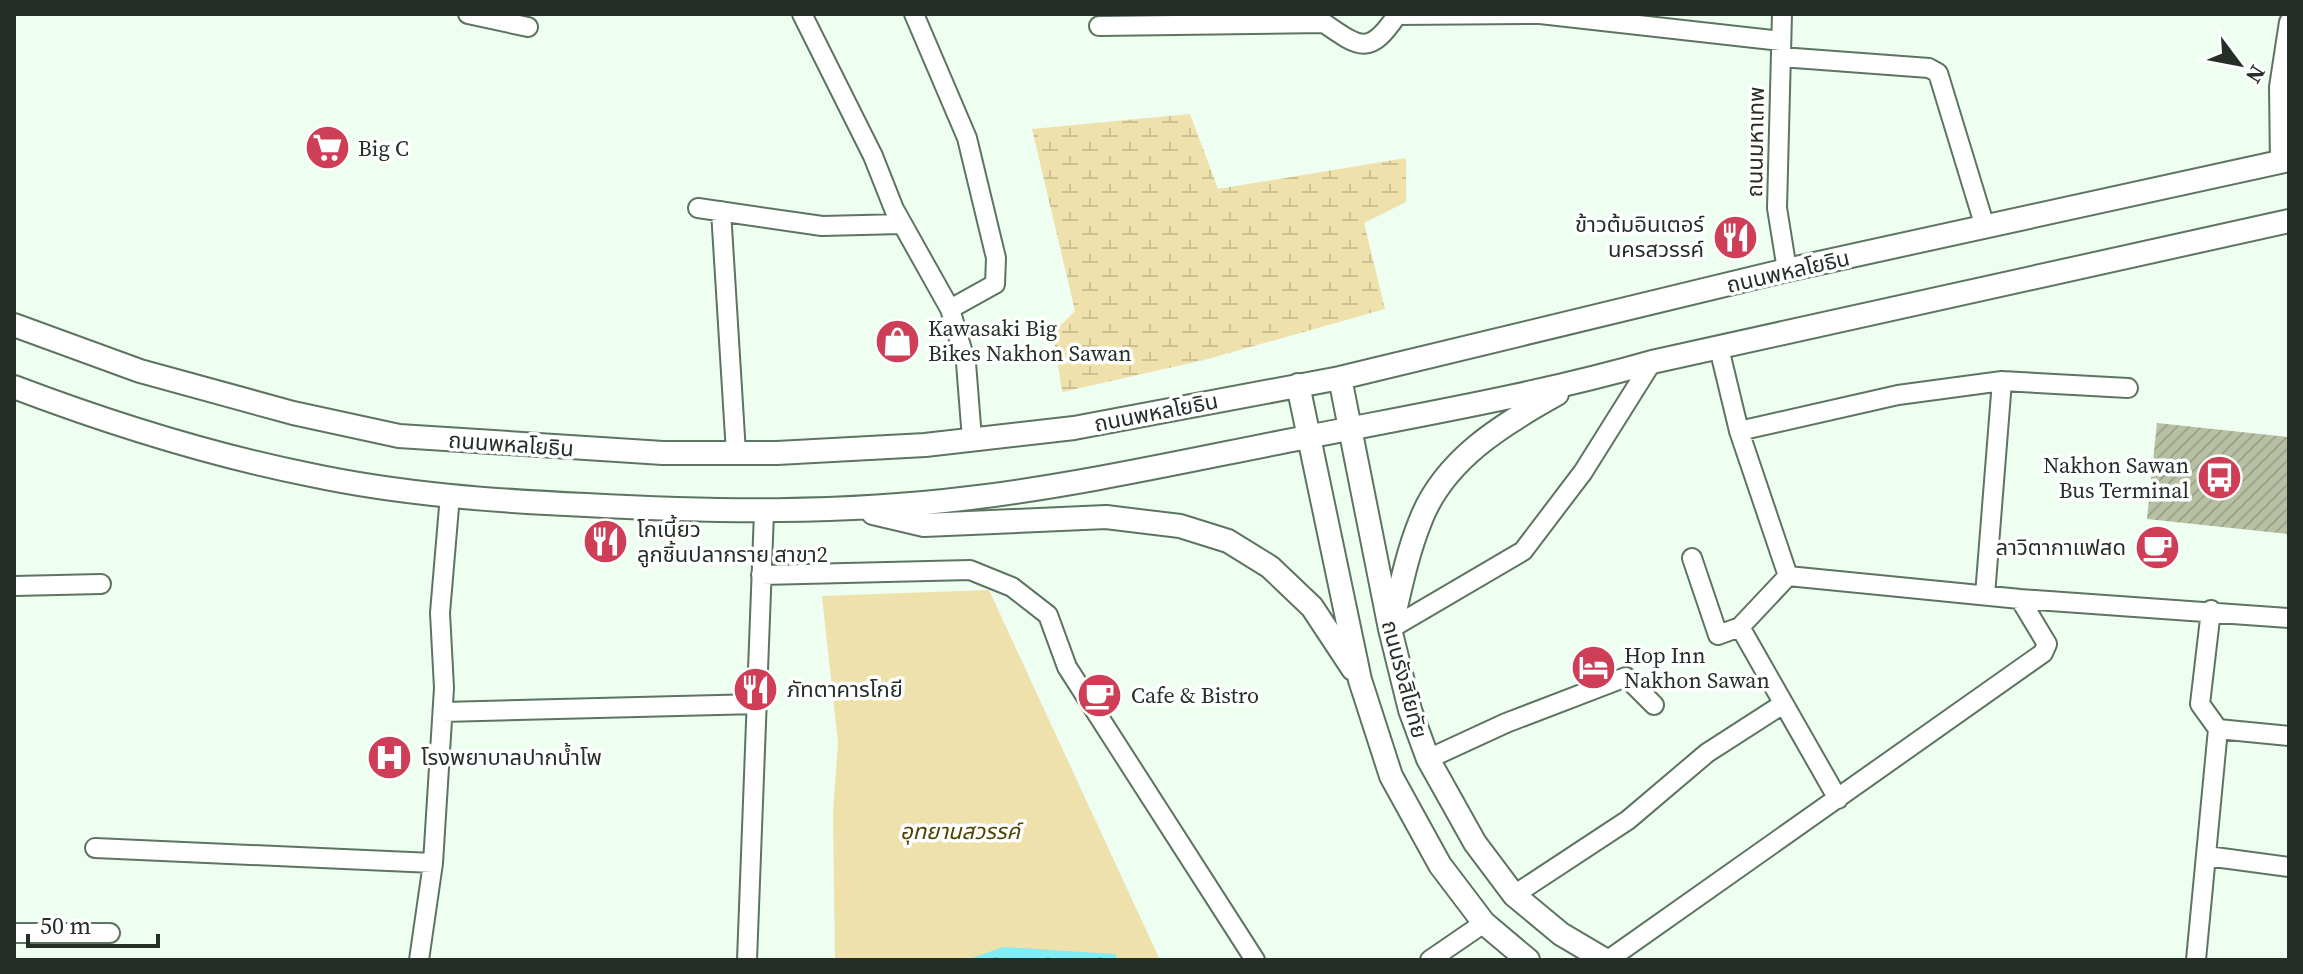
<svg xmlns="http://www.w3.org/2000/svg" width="2303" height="974" viewBox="0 0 2303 974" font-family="'Source Serif 4','Noto Sans Thai',serif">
<defs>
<pattern id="wetland-marsh" width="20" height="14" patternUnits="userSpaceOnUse" patternTransform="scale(2)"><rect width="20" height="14" fill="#efe1ab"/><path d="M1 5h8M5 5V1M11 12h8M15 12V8" fill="none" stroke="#cdc193"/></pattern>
<pattern id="water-ripples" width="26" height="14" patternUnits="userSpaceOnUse" patternTransform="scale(2)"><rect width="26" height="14" fill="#81edf5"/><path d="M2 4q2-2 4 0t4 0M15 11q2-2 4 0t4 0" fill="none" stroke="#6fccd2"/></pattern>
<pattern id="building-hatch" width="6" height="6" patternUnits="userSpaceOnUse" patternTransform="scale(2)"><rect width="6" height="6" fill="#b7c0a3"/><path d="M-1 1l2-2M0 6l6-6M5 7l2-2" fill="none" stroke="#9da58c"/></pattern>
</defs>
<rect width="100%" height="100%" fill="#eefef0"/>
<path fill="url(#wetland-marsh)" d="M1190,114l28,75 188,-31v44l-42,21 21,86 -181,51 -142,32 -9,-59 22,-22 -43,-182z"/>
<path fill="#efe1ab" d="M989,590l171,370h-325l-2,-146 5,-71 -16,-147z"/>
<path fill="url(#water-ripples)" d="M1003,947l112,7 3,6h-151z"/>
<path fill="url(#building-hatch)" d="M2157,423l132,14v97l-142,-15z"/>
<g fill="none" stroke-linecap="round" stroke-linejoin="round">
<defs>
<path id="minor" d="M468,14l60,13
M802,14l71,142 21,53 56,100 16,54 6,76
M914,14l53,124 29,120 -1,26 -45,25
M1782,14l-5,194 10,62
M1099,26l225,-3c37,26 46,32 73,-8l143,-1 241,27
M1781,57l148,11 9,5 47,154
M2280,162l-1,-75 10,-65
M698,208l124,18 80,-2
M721,211l15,242
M1719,348l20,83 49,145 232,23 269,19
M1739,431l159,-36 104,-14 126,7
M1692,558l26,77 22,-8
M761,575l209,-5 42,17 36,28 19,52 188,293
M1788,576l-48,51 98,172
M14,586l87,-2
M1985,595l17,-214
M2211,610l-11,94 18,25 71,7
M1390,629l133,-78 60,-79 69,-110
M443,712l315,-8
M1428,759l78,-36 120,-46 28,28
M95,848l338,15
M2207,856l82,11
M1514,895l114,-75 79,-67 76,-49
M14,933h96
M419,960l14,-97 11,-175 -4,-75 10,-118
M747,960l17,-448
M1430,960l54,-37
M1608,960l435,-307 4,-9 -27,-45
M2196,960l22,-231"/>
<path id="major" d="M14,325l126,46 153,42 106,23 264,17h114l148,-8 149,-17 266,-50 447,-108 502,-110
M1340,378l50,251 20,81 18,49 47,84 39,52 47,39 44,26
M1298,385l62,295 31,96 49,89 44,58 44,37
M14,387c95,36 197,68 297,88 89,19 184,26 275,30 128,7 256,9 384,-7 108,-13 215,-37 322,-58 120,-24 241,-44 360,-78l637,-141
M873,513l51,12 182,-8 74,9 48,15 42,26 42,40 41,62
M1392,624c8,-34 15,-70 28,-102 23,-62 83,-98 137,-128"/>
</defs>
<use href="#minor" stroke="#5d7460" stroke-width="22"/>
<use href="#major" stroke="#5d7460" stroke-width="26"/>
<use href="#minor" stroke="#fff" stroke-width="18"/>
<use href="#major" stroke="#fff" stroke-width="22"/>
</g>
<defs>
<symbol id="supermarket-disc" viewBox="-11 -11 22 22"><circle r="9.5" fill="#ce3e56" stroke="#fff"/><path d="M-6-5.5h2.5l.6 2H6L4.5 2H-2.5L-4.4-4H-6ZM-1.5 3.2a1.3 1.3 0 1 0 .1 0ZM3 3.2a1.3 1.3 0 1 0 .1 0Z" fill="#fff"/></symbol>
<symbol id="restaurant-disc" viewBox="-11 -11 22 22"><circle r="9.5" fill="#ce3e56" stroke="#fff"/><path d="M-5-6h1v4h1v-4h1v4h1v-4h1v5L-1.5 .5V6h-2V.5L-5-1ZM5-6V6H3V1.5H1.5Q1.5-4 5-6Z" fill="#fff"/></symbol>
<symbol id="shop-disc" viewBox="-11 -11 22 22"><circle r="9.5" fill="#ce3e56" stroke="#fff"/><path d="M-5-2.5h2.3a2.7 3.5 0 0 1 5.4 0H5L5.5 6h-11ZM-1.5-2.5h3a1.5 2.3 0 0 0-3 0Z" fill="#fff"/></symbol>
<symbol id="bus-disc" viewBox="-11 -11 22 22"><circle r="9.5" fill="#ce3e56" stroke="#fff"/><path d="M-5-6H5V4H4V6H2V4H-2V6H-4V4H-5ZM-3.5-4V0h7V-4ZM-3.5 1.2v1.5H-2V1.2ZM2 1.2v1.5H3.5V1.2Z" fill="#fff"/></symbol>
<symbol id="cafe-disc" viewBox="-11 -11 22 22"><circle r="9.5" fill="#ce3e56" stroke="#fff"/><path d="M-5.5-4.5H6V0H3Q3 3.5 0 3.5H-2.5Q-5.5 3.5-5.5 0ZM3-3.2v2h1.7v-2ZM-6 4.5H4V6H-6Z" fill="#fff"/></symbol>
<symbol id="hotel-disc" viewBox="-11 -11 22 22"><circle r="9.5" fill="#ce3e56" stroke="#fff"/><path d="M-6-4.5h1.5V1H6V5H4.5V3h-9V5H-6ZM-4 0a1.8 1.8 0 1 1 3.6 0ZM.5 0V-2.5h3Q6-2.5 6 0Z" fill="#fff"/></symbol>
<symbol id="hospital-disc" viewBox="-11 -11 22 22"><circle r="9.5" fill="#ce3e56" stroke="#fff"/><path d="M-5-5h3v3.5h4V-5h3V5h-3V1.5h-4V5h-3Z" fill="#fff"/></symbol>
</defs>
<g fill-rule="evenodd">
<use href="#supermarket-disc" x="302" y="122" width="51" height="51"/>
<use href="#restaurant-disc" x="1710" y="212" width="51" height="51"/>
<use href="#shop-disc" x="872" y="316" width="51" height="51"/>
<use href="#bus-disc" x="2194" y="452" width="51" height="51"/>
<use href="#restaurant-disc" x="580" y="516" width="51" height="51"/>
<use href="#cafe-disc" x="2132" y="522" width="51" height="51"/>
<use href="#hotel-disc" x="1568" y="642" width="51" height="51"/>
<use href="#restaurant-disc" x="730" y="664" width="51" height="51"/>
<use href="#cafe-disc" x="1074" y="670" width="51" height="51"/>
<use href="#hospital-disc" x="364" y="732" width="51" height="51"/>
</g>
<g text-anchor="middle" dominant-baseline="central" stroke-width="7" stroke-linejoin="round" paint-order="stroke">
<g font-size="22" fill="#262f27" stroke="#fff">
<text transform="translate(1755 142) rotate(-89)">ถนนมหาเทพ</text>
<text transform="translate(1788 271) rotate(-13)">ถนนพหลโยธิน</text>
<text transform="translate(1156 412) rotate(-11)">ถนนพหลโยธิน</text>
<text transform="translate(511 444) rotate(4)">ถนนพหลโยธิน</text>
<text transform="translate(1405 679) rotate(75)">ถนนรังสิโยทัย</text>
</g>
<g font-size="22" fill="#262f27" stroke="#fff" text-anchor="start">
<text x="358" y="148">Big C</text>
<text x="1704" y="224" text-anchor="end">ข้าวต้มอินเตอร์<tspan x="1704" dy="25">นครสวรรค์</tspan></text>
<text x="928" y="328">Kawasaki Big<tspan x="928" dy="25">Bikes Nakhon Sawan</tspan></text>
<text x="2189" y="465" text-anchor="end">Nakhon Sawan<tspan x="2189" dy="25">Bus Terminal</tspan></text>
<text x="637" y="529">โกเนี้ยว<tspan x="637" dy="25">ลูกชิ้นปลากราย สาขา2</tspan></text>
<text x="2126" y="547" text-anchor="end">ลาวิตากาแฟสด</text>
<text x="1624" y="655">Hop Inn<tspan x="1624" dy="25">Nakhon Sawan</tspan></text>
<text x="787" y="689">ภัทตาคารโกยี</text>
<text x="1131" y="695">Cafe &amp; Bistro</text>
<text x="421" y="757">โรงพยาบาลปากน้ำโพ</text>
</g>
<g font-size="22" font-style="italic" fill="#504200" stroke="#fff">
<text x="960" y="831">อุทยานสวรรค์</text>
</g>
</g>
<rect width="2303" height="974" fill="none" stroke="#262f27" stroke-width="32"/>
<g transform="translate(2239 64) rotate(122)" stroke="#ffffff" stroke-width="6" paint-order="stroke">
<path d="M0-6L14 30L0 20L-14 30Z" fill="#262f27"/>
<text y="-12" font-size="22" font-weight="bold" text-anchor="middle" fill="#262f27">N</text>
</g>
<path d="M28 934v12h130v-12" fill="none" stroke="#262f27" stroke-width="4"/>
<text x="40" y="934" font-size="24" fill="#262f27" stroke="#ffffff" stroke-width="6" paint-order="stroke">50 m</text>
</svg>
